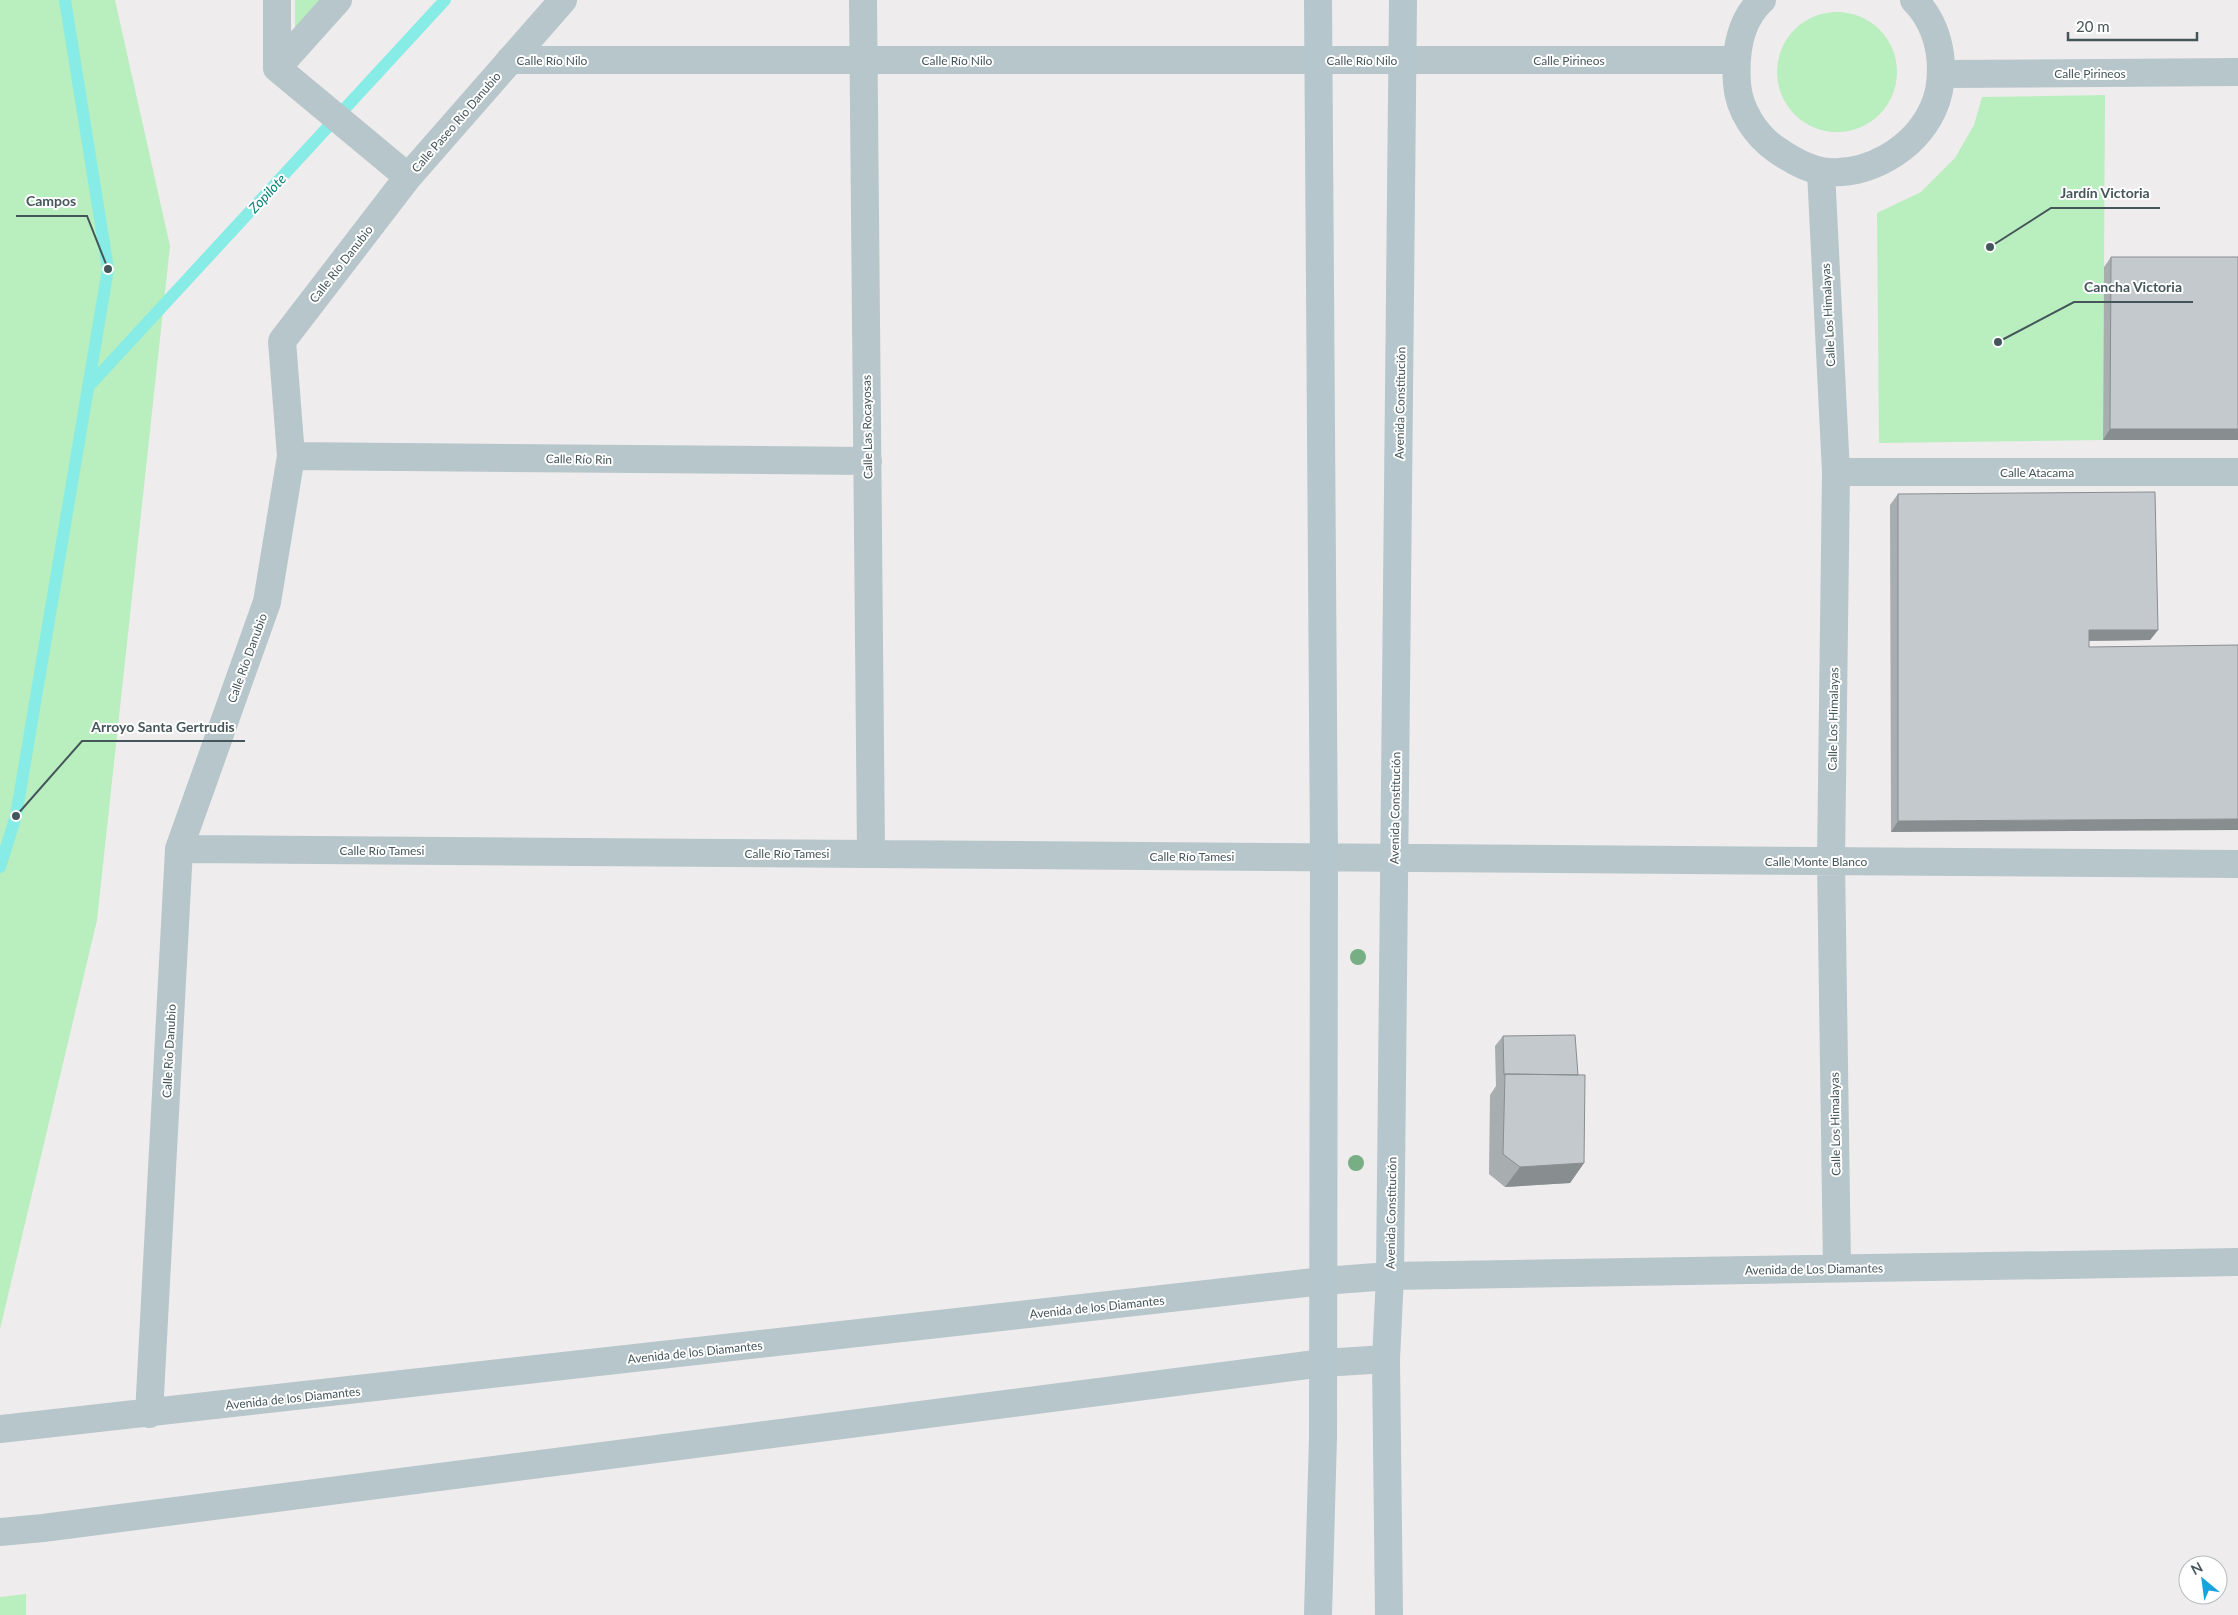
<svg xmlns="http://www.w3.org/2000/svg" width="2238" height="1615" viewBox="0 0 2238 1615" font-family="Lato,sans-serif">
<rect width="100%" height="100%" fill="#efeced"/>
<path fill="#b9eebf" d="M0,0h115l55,246 -73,674 -97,409z
M295,0h29l-29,36z
M1777 72a60 60 0 1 1 120 0a60 60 0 1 1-120 0Z
M2105,95l-2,345 -224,3 -2,-230 44,-21 34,-34 19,-33 8,-28z
M26,1594v21h-26v-18z"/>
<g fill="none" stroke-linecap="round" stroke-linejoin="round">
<path stroke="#86ece5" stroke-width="12" d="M88,387l357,-387
M0,867l16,-51 92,-547 -43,-269"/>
<path stroke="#b7c6ca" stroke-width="28" d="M277,0v68
M863,0l8,853
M1762,0c-23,21 -27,55 -25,84 2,26 19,52 40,66 13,9 28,18 44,21 45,7 93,-21 112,-62 8,-17 9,-37 7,-55 -3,-20 -12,-40 -26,-54
M510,60h1225
M277,68l131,109
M277,68l61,-68
M1942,74l296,-2
M1821,171l15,301 -5,389 6,407
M291,456l577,5
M1836,472h402
M179,849l2059,15
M149,1414l30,-565 88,-247 24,-146 -9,-115 126,-164 155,-177
M0,1429l1323,-148 67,-5 848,-14
M0,1532l43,-4 1280,-165 63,-4"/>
<path stroke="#b5c6cc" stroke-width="28" d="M1318,1615l5,-178 1,-580 -6,-857
M1389,1615l-3,-256 4,-83 13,-1276"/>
</g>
<g fill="#78ae83">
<circle cx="1358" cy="957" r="8"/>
<circle cx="1356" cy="1163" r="8"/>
</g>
<path fill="#a8adb0" d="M2111,257h127v183h-135l1,-173z
M1898,494l260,136 -8,10 -61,1 -198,191 -1,-327z
M1503,1036l81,127 -14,20 -65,4 -16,-13 1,-79 6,-9 -1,-40z"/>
<path fill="#888d90" d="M2110,429h128v11h-135z
M2089,630h69l-8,10 -68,1z
M2238,819v11l-347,2 7,-11z
M1584,1163l-14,20 -65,4 15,-20z"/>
<path fill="#c3c9cd" stroke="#888d90" d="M2111,257h127v172h-128z
M2155,492l3,138h-69v17l149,-2v174l-340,2v-327z
M1575,1035l3,40 -73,-1 -1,1 -1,-39z
M1505,1074l80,1 -1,88 -64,4 -17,-13z"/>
<g text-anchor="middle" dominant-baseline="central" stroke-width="4" stroke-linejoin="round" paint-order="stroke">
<g font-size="12" fill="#45565a" stroke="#fff">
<text x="552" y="60">Calle Río Nilo</text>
<text x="957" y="60">Calle Río Nilo</text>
<text x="1362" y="60">Calle Río Nilo</text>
<text x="1569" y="60">Calle Pirineos</text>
<text x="2090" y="73">Calle Pirineos</text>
<text transform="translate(456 122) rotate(-49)">Calle Paseo Río Danubio</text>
<text transform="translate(341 264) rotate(-52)">Calle Río Danubio</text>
<text transform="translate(1828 315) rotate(-93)">Calle Los Himalayas</text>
<text transform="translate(1400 403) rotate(-89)">Avenida Constitución</text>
<text transform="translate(867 427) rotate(-91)">Calle Las Rocayosas</text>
<text transform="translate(579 459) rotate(1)">Calle Río Rin</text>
<text x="2037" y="472">Calle Atacama</text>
<text transform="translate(247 658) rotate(-70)">Calle Río Danubio</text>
<text transform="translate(1833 719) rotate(-89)">Calle Los Himalayas</text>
<text transform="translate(1395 808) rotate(-89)">Avenida Constitución</text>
<text x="382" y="850">Calle Río Tamesi</text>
<text x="787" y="853">Calle Río Tamesi</text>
<text x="1192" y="856">Calle Río Tamesi</text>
<text x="1816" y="861">Calle Monte Blanco</text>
<text transform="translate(169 1051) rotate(-87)">Calle Río Danubio</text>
<text transform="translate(1835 1124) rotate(-91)">Calle Los Himalayas</text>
<text transform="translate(1391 1213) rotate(-89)">Avenida Constitución</text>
<text transform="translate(1814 1269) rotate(-1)">Avenida de Los Diamantes</text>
<text transform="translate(1097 1307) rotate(-6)">Avenida de los Diamantes</text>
<text transform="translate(695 1352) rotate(-6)">Avenida de los Diamantes</text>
<text transform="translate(293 1398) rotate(-6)">Avenida de los Diamantes</text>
</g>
<g font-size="14" font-style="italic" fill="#0c827a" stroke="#fff">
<text transform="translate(267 193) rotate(-47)">Zopilote</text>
</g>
</g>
<path fill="none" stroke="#45565a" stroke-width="2" d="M1990 247L2051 208H2160M108 269L87 216H16M1998 342L2074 302H2193M16 816L82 741H245"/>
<g fill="#45565a" stroke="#fff" stroke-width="2">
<circle cx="1990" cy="247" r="5"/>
<circle cx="108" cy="269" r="5"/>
<circle cx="1998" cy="342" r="5"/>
<circle cx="16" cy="816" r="5"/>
</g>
<g font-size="14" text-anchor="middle" font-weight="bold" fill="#45565a" stroke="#fff" stroke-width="4" stroke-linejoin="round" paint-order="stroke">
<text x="2105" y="198">Jardín Victoria</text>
<text x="51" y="206">Campos</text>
<text x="2133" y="292">Cancha Victoria</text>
<text x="163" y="732">Arroyo Santa Gertrudis</text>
</g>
<g transform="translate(2203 1580) rotate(331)"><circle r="24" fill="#ffffff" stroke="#b5bbbd"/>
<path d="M0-4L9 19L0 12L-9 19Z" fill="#17a4de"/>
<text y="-8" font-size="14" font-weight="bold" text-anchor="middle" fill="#45565a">N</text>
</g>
<path d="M2068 32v8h129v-8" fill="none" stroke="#45565a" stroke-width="2.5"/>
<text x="2076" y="32" font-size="15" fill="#45565a" stroke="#ffffff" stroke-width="4" paint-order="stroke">20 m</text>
</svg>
